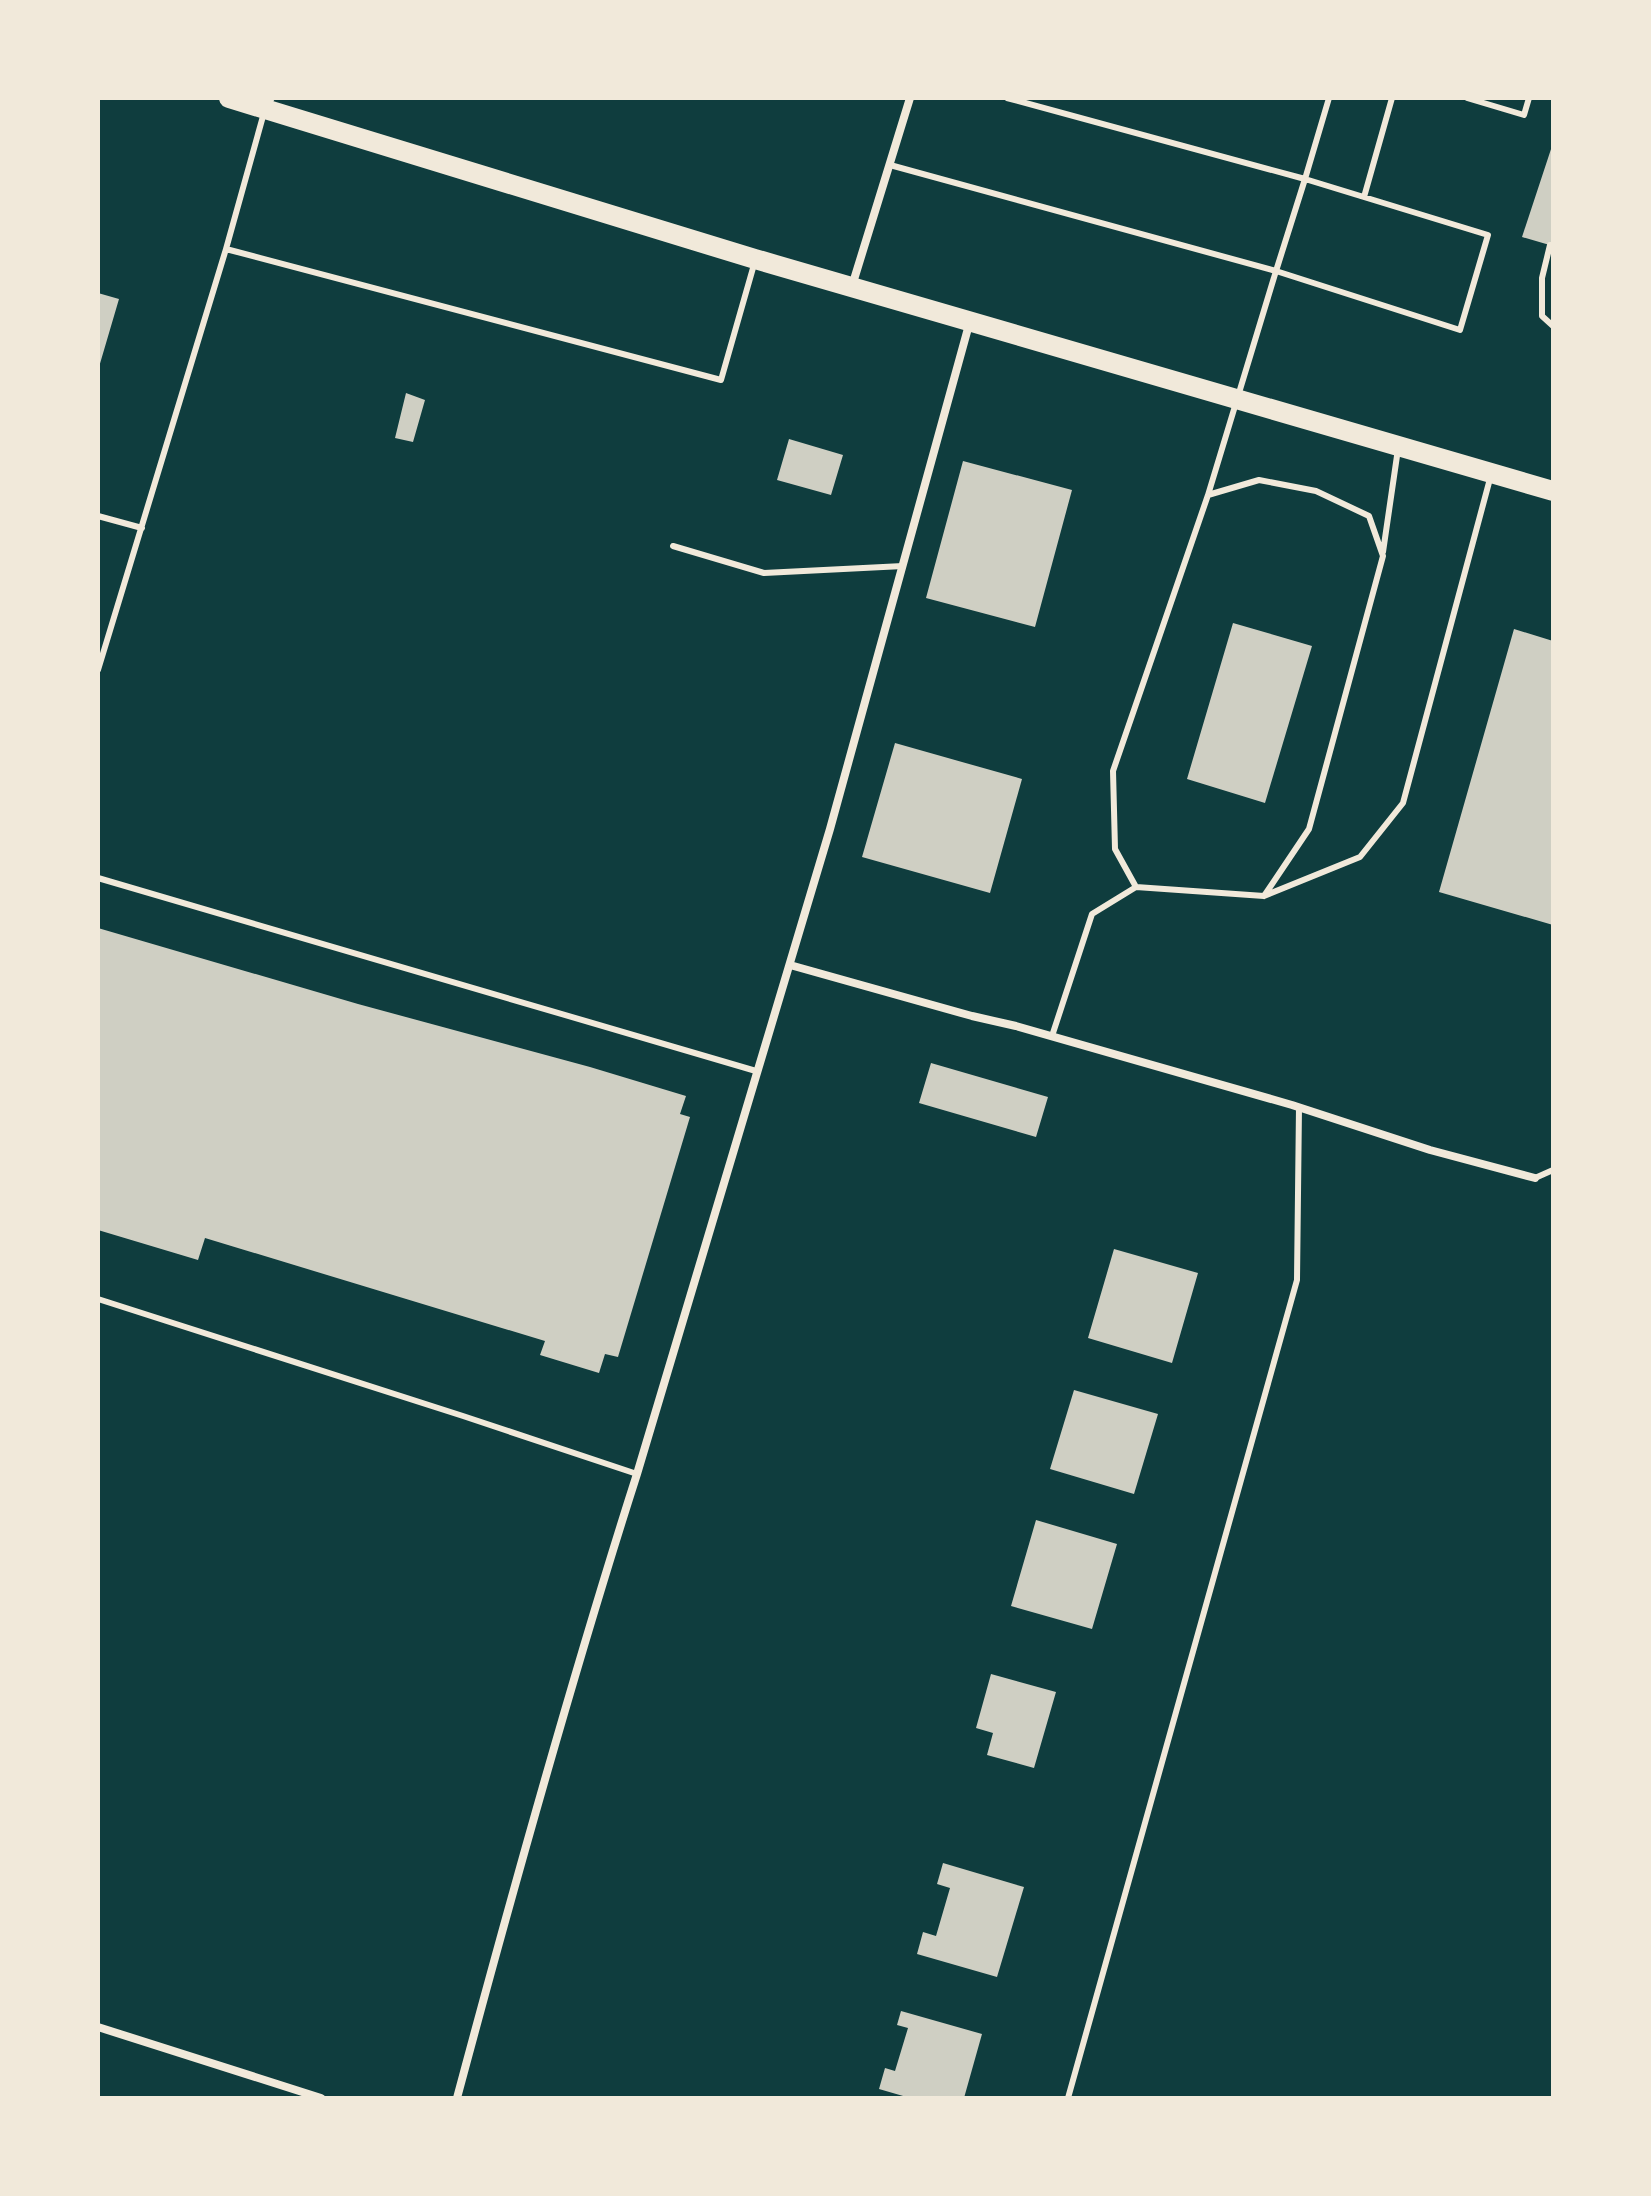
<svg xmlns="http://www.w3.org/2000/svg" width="1651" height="2196" viewBox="0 0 1651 2196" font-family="'PT Sans',sans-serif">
<rect width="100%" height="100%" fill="#0f3d3e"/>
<path fill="#cfcfc3" d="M1553,143v103l-31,-9z
M98,293l21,6 -20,68h-1z
M406,393l19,7 -12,42 -18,-4z
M789,439l54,16 -12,40 -54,-15z
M963,461l109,29 -37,137 -109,-29z
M1233,623l79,23 -47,157 -78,-24z
M1514,629l39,12v284l-114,-33z
M895,743l127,36 -32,114 -128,-36z
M98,928l260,76 232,63 96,29 -6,18 10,3 -72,240 -13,-3 -6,19 -59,-18 5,-14 -340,-103 -7,22 -100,-30z
M931,1063l117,34 -12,40 -117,-34z
M1114,1249l84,24 -26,90 -84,-25z
M1074,1390l84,24 -24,80 -84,-25z
M1036,1520l81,24 -25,85 -81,-23z
M991,1674l65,18 -22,76 -47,-13 6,-22 -17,-5z
M943,1863l81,24 -27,90 -80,-23 6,-22 13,4 14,-48 -13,-4z
M901,2011l81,23 -18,64h-54l-31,-9 6,-21 10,3 13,-43 -11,-3z"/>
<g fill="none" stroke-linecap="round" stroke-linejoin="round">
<path stroke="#f1e9da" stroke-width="6" d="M1467,98l57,17 5,-17
M890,165l386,106 29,-92 -298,-81
M1364,197l28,-99
M1550,245l-8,33v38l11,10
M226,249l495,131 34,-119
M1208,495l68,-224 184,59 28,-95 -183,-56 24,-81
M98,516l44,12
M673,546l91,27 139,-7
M1383,552l15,-103
M98,670l128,-421 39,-140 7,-11
M98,878l658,193
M1136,887l-21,-38 -2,-78 95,-276 51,-15 57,11 53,25 14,40 -74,273 -45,67
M1052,1036l40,-122 44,-27 128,9 96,-39 43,-54 88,-328
M1535,1178l18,-8
M98,1299l365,117 174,58
M1068,2098l229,-818 2,-173"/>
<path stroke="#f1e9da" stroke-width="8" d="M852,286l58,-188
M790,965l182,51 44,10 276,79 138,45 105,28
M98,2027l223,71
M457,2098c56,-209 114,-418 180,-624l193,-645 140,-508"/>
<path stroke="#f1e9da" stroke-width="20" d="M229,98l526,161 798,232"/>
</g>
<rect width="1651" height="2196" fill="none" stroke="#f1e9da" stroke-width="200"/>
</svg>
